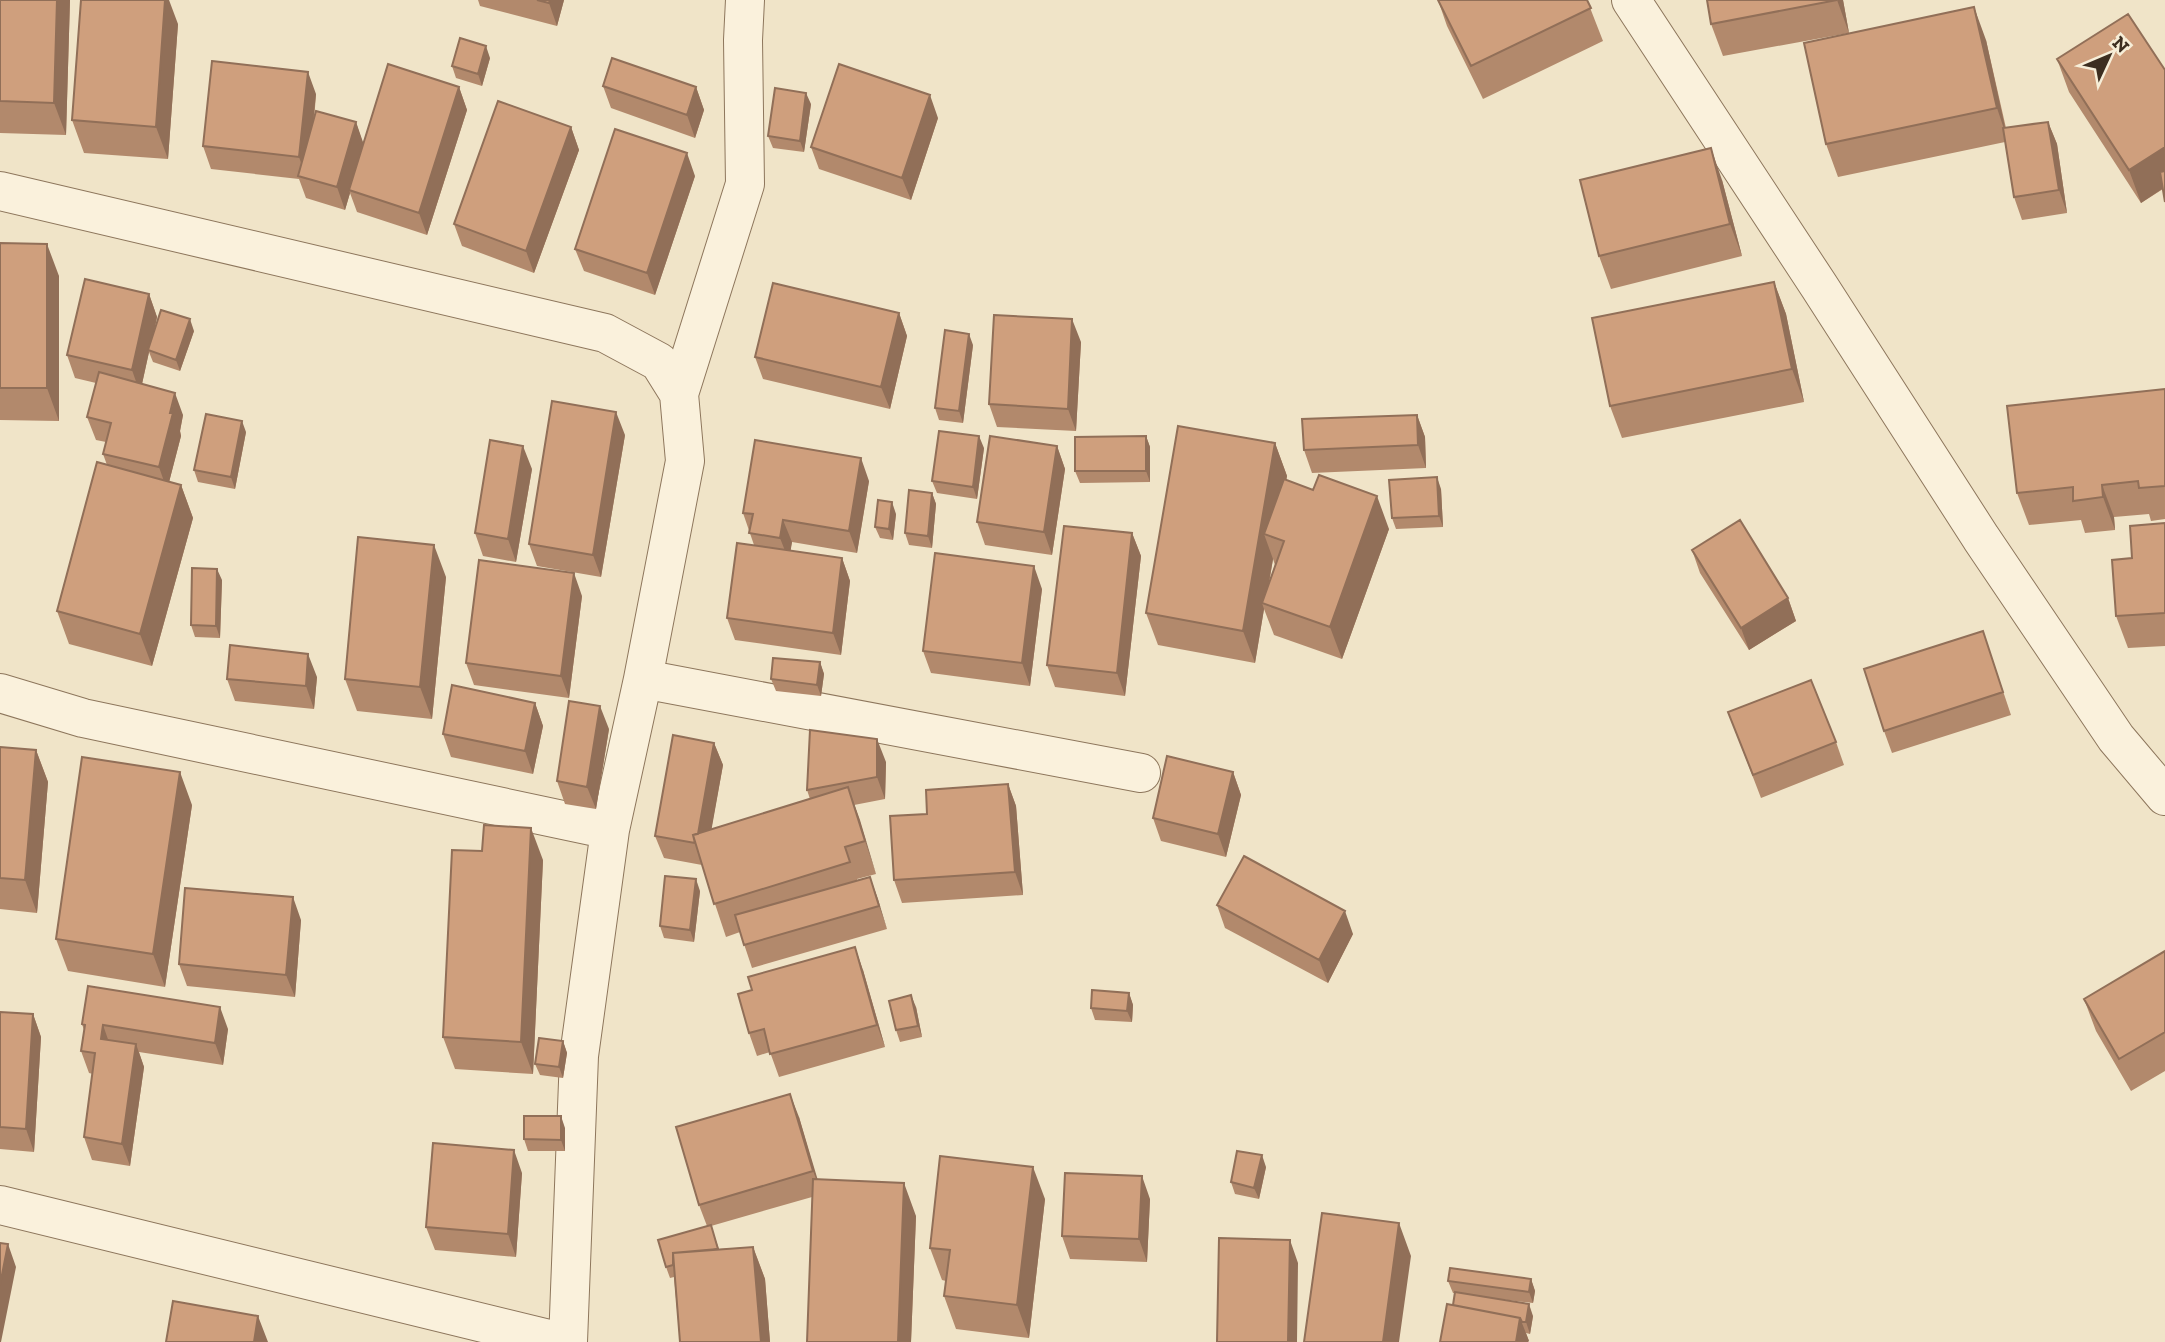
<svg xmlns="http://www.w3.org/2000/svg" width="2165" height="1342" viewBox="0 0 2165 1342" font-family="'Zilla Slab',serif">
<rect width="100%" height="100%" fill="#f0e4c8"/>
<g fill="none" stroke-linecap="round" stroke-linejoin="round">
<defs>
<path id="minor" d="M1631,0l188,286 162,252 135,200 49,58
M0,191l605,142 54,29 20,32 6,67 -42,218 -33,151 -31,226 -11,286
M679,394l66,-210 -2,-144 2,-40
M643,679l498,94
M0,693l83,25 527,112
M0,1205l561,137"/>
</defs>
<use href="#minor" stroke="#8d765c" stroke-width="40"/>
<use href="#minor" stroke="#faf1dc" stroke-width="38"/>
</g>
<path fill="#b2896c" fill-rule="evenodd" d="M0,0h70l-4,135 -66,-2z
M478,0h86l-7,26 -77,-20z
M1438,0h149l16,41 -120,58 -36,-73z
M1707,0h136l6,33 -126,23 -12,-32z
M178,24l-10,135 -84,-6 -12,-33z
M1986,40l20,88 42,-6 9,22 10,69 -45,7 -8,-23 -9,-55 -167,35 -12,-33z
M490,58l-8,28 -26,-8 -4,-12z
M2057,59l106,130 -22,14 -72,-111z
M603,86l93,1 8,23 -9,28 -84,-30z
M459,87l8,23 -40,125 -70,-23 -7,-19 -5,17 -39,-12 -7,-19 -88,-10 -8,-23 113,-52 -2,27 42,1 7,22z
M811,104l-7,48 -31,-4 -5,-12z
M938,118l-27,82 -92,-31 -8,-22z
M571,127l8,23 -45,123 -72,-27 -8,-22z
M695,176l-40,119 -71,-24 -9,-22z
M1722,180l20,76 -131,33 -12,-33z
M0,243l59,33v145l-59,-1z
M1774,282l12,32 18,88 -182,36 -12,-32z
M149,294l8,23 -4,20 41,-6 -14,40 -27,-9 -4,-10 -7,32 41,31 -3,16 1,5 -12,46 12,3 12,33 -41,148 -83,-22 -12,-33 50,-146 -4,-11 3,-12 -10,-2 -9,-23 9,-34 -21,-5 -8,-23z
M899,313l8,23 -17,73 -127,-30 -8,-22z
M1081,342l-5,89 -79,-4 -8,-23z
M973,345l-10,78 -24,-3 -4,-12z
M2165,389v130l-14,2 -2,-7 -35,3 1,13 -30,3 -4,-13 -52,5 -12,-32z
M1417,415l8,22 1,31 -114,5 -8,-23z
M246,432l-11,57 -37,-7 -4,-12z
M625,435l-24,142 -64,-11 -8,-22z
M1146,436l4,11v35l-70,1 -5,-12z
M1275,443l12,33 -1,4 103,49 -47,130 -68,-24 -10,-26 -9,54 -97,-18 -12,-32zM1273,559l2,6 -6,19z
M1057,446l8,23 -13,86 -67,-10 -8,-23z
M984,448l-7,51 -40,-6 -5,-12z
M532,469l-16,93 -33,-6 -8,-23z
M869,481l-12,72 -65,-11 -2,9 52,7 8,23 -9,74 -106,-15 -8,-22 27,-73 -11,-32z
M1441,489l2,38 -47,2 -4,-11z
M932,493l4,11 -4,44 -23,-3 -4,-12z
M896,514l-3,26 -13,-2 -5,-11z
M2165,523v123l-37,2 -12,-32 16,-58z
M1132,533l9,23 -16,140 -70,-9 -8,-22z
M1692,550l96,48 8,23 -47,29 -49,-77z
M446,577l-14,142 -75,-8 -12,-32z
M222,580l-2,58 -25,-1 -4,-12z
M1042,589l-12,97 -99,-13 -8,-22z
M582,596l-13,102 -95,-13 -8,-22z
M1983,631l28,84 -119,38 -8,-22z
M820,662l4,12 -3,22 -45,-5 -5,-12z
M317,677l-3,32 -79,-8 -8,-22z
M535,703l8,23 -10,48 -82,-17 -8,-23z
M1728,712l108,30 8,23 -83,33z
M609,729l-13,80 -31,-5 -8,-23z
M714,743l9,22 -12,65 99,-31 -3,-9 79,-28 -1,37 -31,6 22,69 -19,5v1l13,-3 17,52 -135,39 -12,-36 -14,5 -24,-72 -38,-7 -9,-22z
M0,747l36,3 12,32 -11,131 -37,-4z
M1233,772l8,23 -15,62 -65,-16 -8,-23z
M1008,784l8,22 7,89 -121,8 -8,-23 33,-66z
M192,805l-27,182 -97,-16 -12,-32z
M543,860l-10,214 -78,-5 -12,-32z
M700,891l-6,51 -30,-4 -4,-12z
M1217,905l136,29 -25,49 -103,-55z
M301,920l-6,77 -108,-11 -8,-22z
M2165,951v120l-34,20 -35,-60 -12,-32z
M863,970l22,77 -106,30 -9,-25 -13,4 -8,-23 3,-43z
M1129,993l4,12 -1,17 -37,-2 -4,-12z
M916,1007l6,30 -22,5 -4,-12z
M0,1012l33,2 8,23 -7,115 -34,-3z
M82,1024l146,5 -5,36 -84,-13 5,15 -14,99 -38,-6 -8,-23 9,-63 -4,-1 -8,-22 3,-21z
M563,1041l4,12 -4,25 -23,-3 -5,-11z
M799,1117l18,63 99,36 -5,126h-104l5,-145 -101,29 8,23 34,-2 12,32 5,63h-90l-6,-65 -4,1 -4,-11 41,-41 -8,-21z
M565,1128v23h-37l-4,-12z
M1266,1167l-7,32 -24,-5 -4,-12z
M522,1173l-6,84 -81,-7 -9,-23z
M1045,1199l-16,139 -73,-9 -12,-33 2,-15 -4,-1 -12,-32z
M1150,1199l-3,63 -77,-3 -8,-23z
M1531,1279l4,12 -2,12 -50,-6 50,19 -3,18 -4,-1 3,8 -76,-36 2,-12h-2l-5,-12z"/>
<path fill="#916f58" d="M57,0h13l-4,135 -12,-32z
M165,0h4l9,24 -10,135 -12,-32z
M550,0h14l-7,26 -8,-23z
M1837,0h6l6,33z
M1974,7l12,33 22,101 -11,-33z
M486,46l4,12 -8,28 -4,-12z
M308,72l8,22 -9,86 -8,-23z
M459,87l8,23 -40,125 -8,-22z
M696,87l8,23 -9,28 -8,-23z
M806,93l5,11 -7,48 -4,-11z
M930,95l8,23 -27,82 -9,-22z
M356,122l8,23 -15,45 1,3 -5,17 -8,-23z
M2048,122l9,22 10,69 -8,-23z
M571,127l8,23 -45,123 -8,-22z
M2165,147v40l-24,16 -12,-33z
M1711,148l11,32 20,76 -12,-32z
M687,153l8,23 -40,119 -8,-22z
M47,244l12,32v145l-12,-33z
M1774,282l12,32 18,88 -12,-33z
M149,294l8,23 -7,34 -2,-1 1,2 -9,41 -8,-23z
M899,313l8,23 -17,73 -9,-22z
M190,319l4,12 -14,40 -4,-11z
M1072,319l9,23 -5,89 -8,-22z
M969,334l4,11 -10,78 -4,-12z
M175,393l8,22 -3,16 1,5 -14,54 -8,-23z
M616,412l9,23 -24,142 -8,-22z
M1417,415l8,22 1,31 -8,-23z
M242,421l4,11 -11,57 -4,-12z
M979,436l5,12 -7,51 -4,-12z
M1146,436l4,11v35l-4,-11z
M1275,443l12,33 -11,63 -12,-5 9,25 -8,45 -3,-1 2,6 -9,54 -12,-32z
M523,446l9,23 -16,93 -8,-23z
M1057,446l8,23 -13,86 -8,-23z
M861,458l8,23 -12,72 -8,-22z
M1437,477l4,12 2,38 -4,-11z
M181,485l12,33 -41,148 -12,-32z
M2102,485l12,32 1,13 -12,-33z
M932,493l4,11 -4,44 -4,-12z
M1377,496l12,33 -47,130 -12,-32z
M892,502l4,12 -3,26 -4,-11z
M783,520l9,22 -3,19 -9,-23z
M1132,533l9,23 -16,140 -8,-23z
M434,545l12,32 -14,142 -12,-32z
M842,558l8,23 -9,74 -8,-22z
M1034,566l8,23 -12,97 -8,-23z
M217,569l5,11 -2,58 -4,-12z
M574,573l8,23 -13,102 -8,-22z
M1788,598l8,23 -47,29 -8,-22z
M308,654l9,23 -3,32 -8,-23z
M820,662l4,12 -3,22 -4,-11z
M535,703l8,23 -10,48 -8,-23z
M600,706l9,23 -13,80 -9,-22z
M877,739l9,23 -1,37 -8,-22z
M714,743l9,22 -18,101 -9,-23z
M36,750l12,32 -11,131 -12,-33z
M180,772l12,33 -27,182 -12,-33z
M1233,772l8,23 -15,62 -8,-23z
M1008,784l8,22 7,89 -8,-23z
M848,787l12,33 16,54 -11,-33z
M531,828l12,32 -10,214 -12,-32z
M870,877l8,22 9,30 -8,-23z
M696,879l4,12 -6,51 -4,-12z
M293,897l8,23 -6,77 -9,-22z
M1345,911l8,23 -25,49 -9,-23z
M855,947l8,23 22,77 -8,-22z
M1129,993l4,12 -1,17 -5,-11z
M911,995l5,12 6,30 -4,-11z
M220,1007l8,22 -5,36 -8,-22z
M33,1014l8,23 -7,115 -8,-23z
M103,1025l8,23 -10,-9z
M563,1041l4,12 -4,25 -4,-11z
M136,1044l8,23 -14,99 -8,-22z
M790,1094l9,23 23,77 -9,-23z
M561,1116l4,12v23l-4,-11z
M514,1150l8,23 -6,84 -8,-23z
M1262,1155l4,12 -7,32 -5,-11z
M1033,1167l12,32 -16,139 -12,-33z
M1142,1176l8,23 -3,63 -8,-23z
M904,1183l12,33 -5,126h-13z
M1399,1223l12,33 -12,86h-16z
M1290,1240l8,23 -1,79h-9z
M8,1244l8,23 -15,75h-1v-57z
M753,1247l12,32 5,63h-9z
M1531,1279l4,12 -2,12 -4,-11z
M1529,1304l4,12 -3,18 -4,-12z
M258,1316l10,26h-14z
M1520,1318l9,23 -1,1h-12z"/>
<path fill="#cf9f7d" stroke="#916f58" stroke-width="2" d="M0,0h57l-3,103 -54,-2z
M81,0h84l-9,127 -84,-7z
M537,0h13l-1,3z
M1438,0h149l4,8 -120,58z
M1707,0h130l-126,24z
M1974,7l23,101 -171,36 -22,-101z
M2128,14l37,56v77l-36,23 -72,-111z
M460,38l26,8 -8,28 -26,-8z
M612,58l84,29 -9,28 -84,-29z
M212,61l96,11 -9,85 -96,-11z
M388,64l71,23 -40,126 -70,-23z
M839,64l91,31 -28,83 -91,-31z
M775,88l31,5 -6,48 -32,-5z
M498,101l73,26 -45,124 -72,-27z
M316,111l40,11 -19,65 -39,-11z
M2048,122l11,68 -45,7 -11,-69z
M615,129l72,24 -40,120 -72,-24z
M1711,148l19,76 -131,32 -19,-76z
M2165,171v31l-5,-30z
M0,243l47,1v144h-47z
M85,279l64,15 -17,76 -65,-15z
M1774,282l18,87 -182,37 -18,-88z
M773,283l126,30 -18,74 -126,-30z
M161,310l29,9 -14,41 -28,-10z
M994,315l78,4 -4,90 -79,-5z
M945,330l24,4 -10,77 -24,-3z
M99,372l76,21 -5,20h3l-14,54 -56,-13 8,-31 -24,-6z
M2165,389v97l-26,2 -1,-7 -36,4 1,12 -30,4v-14l-56,6 -10,-87z
M552,401l64,11 -23,143 -64,-11z
M206,414l36,7 -11,56 -37,-7z
M1417,415l1,30 -114,5 -2,-31z
M1178,426l97,17 -32,188 -97,-18z
M939,431l40,5 -6,51 -41,-6z
M990,436l67,10 -13,86 -67,-10z
M1146,436v35h-71v-34z
M490,440l33,6 -15,93 -33,-6z
M755,440l106,18 -12,73 -66,-11 -3,18 -31,-5 4,-19 -10,-1z
M97,462l84,23 -41,149 -83,-23z
M1319,475l58,21 -47,131 -68,-24 22,-62 -20,-7 20,-55 29,11z
M1437,477l2,39 -47,2 -3,-38z
M909,490l23,3 -4,43 -23,-3z
M878,500l14,2 -3,27 -14,-2z
M1740,520l48,78 -47,30 -49,-78z
M2165,523v90l-49,3 -4,-56 20,-2 -2,-32z
M1064,526l68,7 -15,140 -70,-8z
M358,537l76,8 -14,142 -75,-8z
M737,543l105,15 -9,75 -106,-15z
M935,553l99,13 -12,97 -99,-12z
M479,560l95,13 -13,103 -95,-13z
M192,568l25,1 -1,57 -25,-1z
M1983,631l20,61 -119,39 -20,-62z
M230,645l78,9 -2,32 -79,-7z
M773,658l47,4 -3,23 -46,-6z
M1811,680l25,62 -83,33 -25,-63z
M452,685l83,18 -10,48 -82,-17z
M569,701l31,5 -13,81 -30,-6z
M810,730l67,9v38l-70,13z
M673,735l41,8 -16,91 -5,1 2,8 -40,-7z
M0,747l36,3 -11,130 -25,-2z
M1167,756l66,16 -15,62 -65,-16z
M82,757l98,15 -27,182 -97,-15z
M1008,784l7,88 -121,8 -4,-64 37,-2 -1,-24z
M848,787l17,54 -20,6 5,15 -136,42 -21,-69z
M484,825l47,3 -10,214 -78,-5 9,-187 30,1z
M1244,856l101,55 -26,49 -102,-55z
M665,876l31,3 -6,51 -30,-4z
M870,877l9,29 -135,39 -9,-30z
M185,888l108,9 -7,78 -107,-11z
M855,947l22,78 -107,29 -6,-25 -15,4 -11,-39 14,-4 -4,-13z
M2165,951v81l-46,27 -35,-60z
M88,986l132,21 -5,36 -112,-18 -2,14 35,5 -14,100 -38,-7 11,-84 -14,-2 4,-26 -3,-1z
M1092,990l37,3 -2,18 -36,-3z
M911,995l7,31 -22,4 -7,-29z
M0,1012l33,2 -7,115 -26,-2z
M539,1038l24,3 -4,26 -24,-3z
M790,1094l23,77 -114,34 -23,-78z
M524,1116h37v24l-37,-1z
M433,1143l81,7 -6,84 -82,-7z
M1237,1151l25,4 -8,33 -23,-6z
M940,1156l93,11 -16,138 -73,-9 6,-46 -20,-2z
M1065,1173l77,3 -3,63 -77,-3z
M813,1179l91,4 -6,159h-91z
M1322,1213l77,10 -16,119h-79z
M711,1225l7,24 -45,4v12l-7,2 -8,-27z
M1219,1238l71,2 -2,102h-71z
M0,1243l8,1 -8,41z
M753,1247l8,95h-81l-7,-89z
M1450,1268l81,11 -2,13 -81,-11z
M1455,1292l74,12 -3,18h-4l-2,-4 -67,-13z
M173,1301l85,15 -4,26h-88z
M1447,1304l73,14 -4,24h-76z"/>
<g transform="translate(2109 56) rotate(46)" stroke="#f7eed8" stroke-width="5" paint-order="stroke">
<path d="M0-5L12 26L0 18L-12 26Z" fill="#3d2e20"/>
<text y="-10" font-size="19" font-weight="bold" text-anchor="middle" fill="#3d2e20">N</text>
</g>
</svg>
